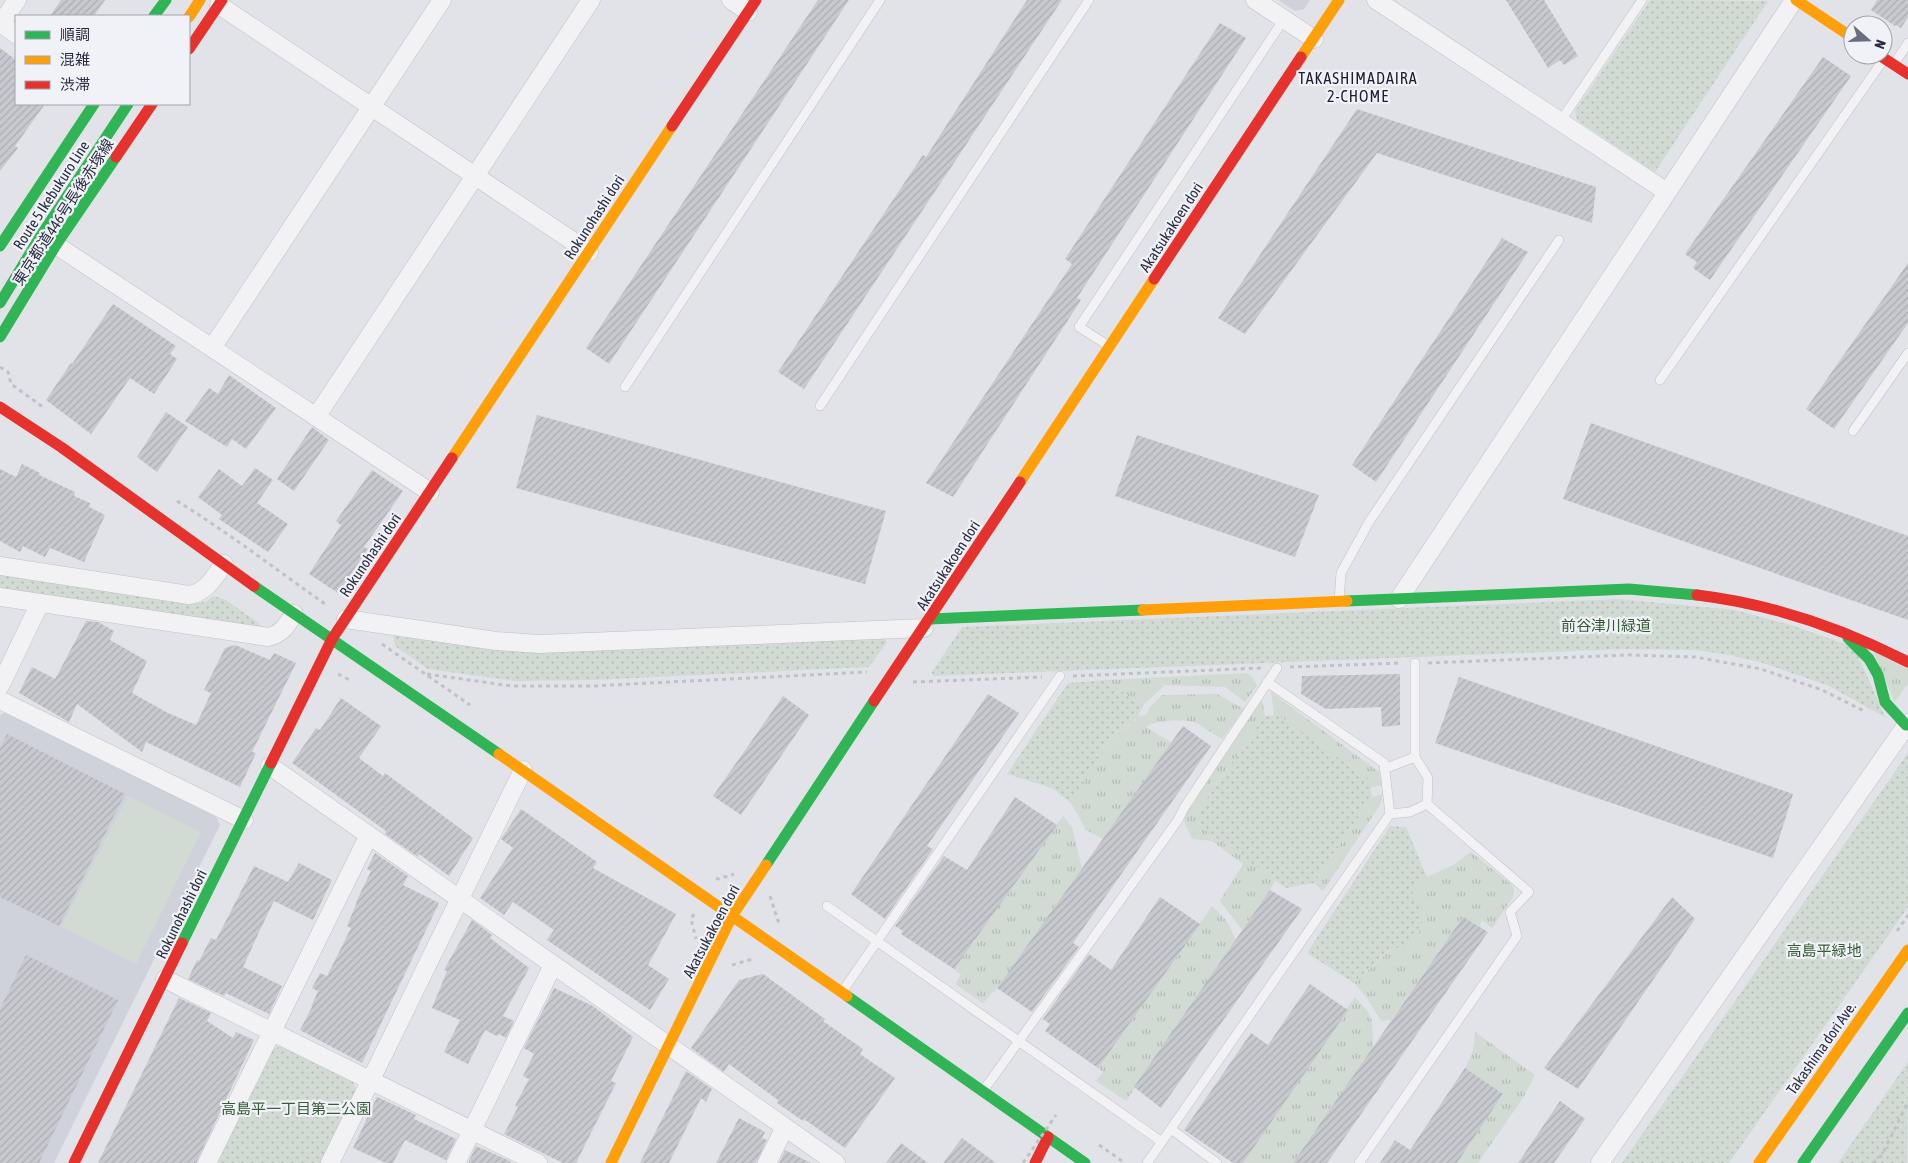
<svg xmlns="http://www.w3.org/2000/svg" width="1908" height="1163" viewBox="0 0 1908 1163" font-family="'Asap Condensed','Noto Sans JP',sans-serif">
<defs>
<pattern id="grass-tufts" width="24" height="20" patternUnits="userSpaceOnUse" patternTransform="scale(1.25)"><rect width="24" height="20" fill="#d1dad3"/><path d="M3 7l-1-3M5 7V3M7 7l1-3M15 17l-1-3M17 17v-4M19 17l1-3" fill="none" stroke="#b3bbb6"/></pattern>
<pattern id="park-dots" width="8" height="8" patternUnits="userSpaceOnUse" patternTransform="scale(1.25)"><rect width="8" height="8" fill="#d1dad3"/><path d="M2 2h.1M6 6h.1" fill="none" stroke="#b3bbb6" stroke-width="1.8" stroke-linecap="round"/></pattern>
<pattern id="building-hatch" width="6" height="6" patternUnits="userSpaceOnUse" patternTransform="scale(1.25)"><rect width="6" height="6" fill="#c8c9ce"/><path d="M-1 1l2-2M0 6l6-6M5 7l2-2" fill="none" stroke="#acadb2"/></pattern>
</defs>
<rect width="100%" height="100%" fill="#e2e3e8"/>
<path fill="#d0d2db" d="M1278,0h32l-6,9 -9,2z
M6,712l210,105 4,8 -166,338h-54v-448z"/>
<path fill="url(#grass-tufts)" d="M1872,650l36,19v14l-13,19z
M1247,673l6,5 4,8 -12,16 -20,-15 -60,-2 -23,21 -36,-26z
M1271,692l108,80 3,13 -12,3 -1,-9 -91,-64 -4,1z
M1217,694l27,15 -22,30c-9,-5 -19,-13 -28,-17 -11,-3 -40,-2 -48,5l26,16 -69,96 -17,-9 -15,-27 38,-62 26,-20 3,-5 8,-1 4,-8 12,-12z
M1262,700l3,16 -68,97 4,14 74,53 -5,10 -28,40 -22,-29 23,-37 -31,-23 -20,-2 -8,-18 5,-17z
M1383,794l-3,11 -57,86 -9,-8 58,-86z
M1063,816l9,11 10,41 -85,120 -14,15 -28,-19 6,-9 -7,-6z
M1471,852l41,33 2,6 -1,6 -21,31 -10,-8 -3,8 -16,-11 -72,103 -10,1 -14,-23 -13,-15 34,-31 20,-8 6,-45 -2,-10 15,-12 26,-12z
M1212,906l14,14 10,20 -110,161 -30,-20 7,-9 -5,-4z
M1355,997l13,15 4,9 1,27 -80,115h-50z
M1475,1032l60,43 -12,23 -45,65h-21l46,-69 -38,-26 8,-17z"/>
<path fill="url(#park-dots)" d="M1650,0l118,1 -113,171 -78,-52 -2,-9z
M0,572l197,31 9,-1 7,-6 13,4 34,24 1,7 -261,-40z
M1619,599l116,11 56,15 54,19 12,9 28,64 -58,-32 -64,-22 -34,-8 -34,-5 -70,-1 -692,27 -1,-4 30,-45z
M393,633l104,13 386,-10 4,6 -18,25 -277,13 -76,1 -88,-12 -33,-23z
M1106,680l37,27 -8,13 -26,21 -38,62 -19,-15 -45,-14 61,-91z
M1278,715l91,64 3,18 -58,86 -28,5 -85,-61 -4,-14 68,-97z
M1908,753v154l-179,256h-107z
M1390,826l16,1 21,50 -15,12 2,10 6,4 2,20 -3,10 -11,11 -21,8 -33,31 -47,-30z
M281,1046l72,35 3,9 -36,73h-103l56,-114z
M1908,1062l-1,101h-69z"/>
<path fill="#d1dad3" d="M128,796l73,36 -65,132 -75,-37z"/>
<path fill="url(#building-hatch)" d="M61,0h44l-11,16h-44z
M818,0h31l-240,364 -23,-16z
M1027,0h35l-258,389 -26,-17 145,-217 3,2z
M1506,0h38l34,56 -14,9 -4,-5 -12,8z
M1877,0h31v17l-7,11 -5,-3 -1,1 -24,-16z
M1220,23l26,15 -169,260 4,2 -128,197 -27,-14 146,-219 -7,-5z
M0,48l16,12v44h29l-30,42 3,2 -18,23z
M1823,57l28,19 -141,204 -17,-12 4,-6 -12,-8z
M1357,109l239,78 -4,36 -215,-70 -132,181 -27,-16z
M1502,238l26,14 -152,230 -24,-17z
M1908,263v60l-74,106 -28,-20z
M113,304l63,42 -6,8 7,5 -23,35 -24,-16 -39,56 -45,-34 25,-37 1,1z
M229,375l47,33 -30,41 -14,-10 -5,8 -42,-26 24,-33 9,6z
M166,412l22,15 -31,45 -20,-15z
M537,415l349,96 -21,73 -349,-96z
M1591,423l317,113v84l-345,-121z
M312,427l17,13 -35,51 -17,-12z
M1137,435l182,60 -24,62 -180,-61z
M22,464l18,9 -1,2 36,17 -1,4 16,7 -1,4 16,8 -21,47 -34,-14 -5,9 -22,-11 -3,6 -20,-11v-72l16,8z
M255,468l18,12 -16,23 31,21 -20,28 -49,-33 3,-4 -24,-18 21,-28 23,17z
M372,470l31,21 -39,56 4,2 -30,44 -29,-19 32,-49 -5,-4z
M86,621l12,1 16,9 -4,9 37,21 -15,32 36,20 28,12 15,-32 -7,-3 21,-42 10,-3 35,15 4,-7 22,10 -44,89 4,1 -16,34 -94,-45 -4,10 -65,-48 -8,18 -50,-29 13,-26 23,12z
M1400,674v51l-18,2 -1,-20 -55,2 -25,-15 1,-18z
M1459,677l334,117 -20,64 -338,-115z
M988,694l31,19 -92,133 6,3 -48,70 -34,-25z
M783,696l26,19 -68,100 -28,-19z
M341,698l40,28 -22,32 24,18 2,-3 88,65 -24,38 -30,-22 -1,3 -33,-23 1,-3 -94,-68 24,-35 4,2z
M1183,726l28,20 -138,197 6,4 -47,65 -35,-24z
M7,734l118,60 -66,132 -59,-29v-149z
M1015,797l42,28 -103,144 -53,-35 2,-3 -8,-5 49,-70 23,14z
M521,809l76,53 -4,6 83,46 -28,51 21,14 -19,31 -103,-70 7,-10 -41,-28 -9,13 -24,-17 33,-50 -12,-9z
M375,853l33,23 -5,9 36,18 -77,160 -62,-33 12,-23h-1l7,-16 -6,-3 8,-15 7,3 24,-48 -4,-2 10,-24h-1l15,-31 -4,-2z
M299,863l33,17 -19,40 -39,-19 -14,29 -17,37 39,19 -13,28 -43,-21 -2,3 -36,-17 9,-19 2,1 12,-23 5,2 38,-74 34,16z
M1270,890l32,19 -141,199 -27,-21z
M1160,897l40,27 -102,144 -53,-37 5,-7 -7,-5 46,-65 22,16z
M1672,897l23,22 -117,170 -34,-21z
M1463,917l25,15 -161,231h-34z
M472,920l20,15 -2,3 39,30 -26,48 11,5 -8,17 -7,-4 -2,2 -12,-6 -17,34 -24,-12 16,-32 -28,-12 15,-37 -3,-1z
M26,955l92,45 -79,163h-39v-154z
M763,974l62,45 -2,2 40,28 -3,5 35,24 -50,70 -41,-29 -1,2 -26,-18 1,-3 -49,-36 -5,8 -33,-24 48,-68z
M1310,984l38,26 -105,153h-10l-49,-33 67,-97 17,12z
M554,988l39,18 40,31 -22,44 5,2 -40,80h-13l-59,-29 14,-27 -3,-1 14,-27 -6,-3 11,-22 -10,-6z
M179,998l32,15 -4,8 26,17 3,-6 18,8 -58,123h-98z
M1465,1068l38,26 -46,69h-77l15,-23 15,10z
M686,1071l26,18 -6,13 -5,-4 -32,65h-29z
M377,1097l39,18 -2,4 42,20 -10,21 -41,-20 -12,23h-7l-33,-15z
M1560,1101l25,18 -31,44h-36z
M739,1118l26,14 -3,6 5,2 -11,23h-40z
M962,1138l34,25h-53z
M901,1143l27,20h-42z
M476,1146l34,15 1,2h-43z
M785,1150l26,13h-32z"/>
<g fill="none" stroke-linecap="round" stroke-linejoin="round">
<defs>
<path id="lane" d="M1894,64l14,-21
M1560,122l82,-122
M1109,346l-30,-19 205,-308
M1660,380l224,-321
M625,387l255,-387
M820,406l269,-406
M1853,431l55,-78
M1339,601l2,-28 28,-51 190,-282
M1415,757l13,21 -1,26
M1384,769l31,-12v-94
M827,906l335,236
M842,992l218,-316
M983,1091l195,-271 6,-12 93,-140
M1171,1129l46,34
M1147,1163l243,-349 -6,-51 -117,-81
M1359,1163l158,-227 -7,-24 19,-20 -102,-88 -17,8 -20,2"/>
<path id="street" d="M731,0l17,12
M1255,0l59,39
M1376,0l291,192
M219,5l370,247
M0,23l16,11
M0,25l17,-25
M56,245l374,247
M212,348l230,-348
M316,417l275,-417
M0,566l189,29c17,-2 25,-18 35,-31
M0,597l268,40c14,-3 19,-12 26,-23
M1399,599l395,-599
M346,619l150,22 43,3 385,-16
M0,686l40,-83
M0,700l244,120
M270,766l566,397
M165,979l373,184
M207,1163l161,-326
M330,1163l193,-393
M456,1163l97,-198
M767,1163l18,-36
M1600,1163l308,-440"/>
</defs>
<use href="#lane" stroke="#c0c1c6" stroke-width="10"/>
<use href="#street" stroke="#c0c1c6" stroke-width="19"/>
<path stroke="#c1c2c8" stroke-width="3" stroke-dasharray="4 4" stroke-linecap="butt" d="M0,367l8,5 3,12 32,23
M177,501c52,32 101,70 151,105
M382,644l88,61
M1428,663l201,-8 66,2 66,12 61,21 42,21
M1290,667l111,-4
M338,674l12,6
M427,674l84,12h81l275,-14
M1073,676l188,-8
M913,682l129,-5
M716,878l2,1 16,-5
M770,896l8,25 2,1
M694,914l-3,5 5,20
M1897,931l11,-16
M732,965l21,-6 1,-2
M1099,1145l26,18
M1873,1163l9,-8 26,-53"/>
<use href="#lane" stroke="#f2f2f4" stroke-width="9"/>
<use href="#street" stroke="#f2f2f4" stroke-width="18"/>
<path stroke="#30b455" stroke-width="11" d="M154,16l12,-16
M0,246l94,-142
M0,303l40,-66 88,-133
M0,337l56,-92 60,-88
M254,586l245,168
M1347,601l282,-12 68,6
M930,619l213,-9
M1848,638l21,21 9,16 7,27 21,23
M766,865l108,-164
M182,943l89,-180
M847,996l238,167
M1803,1163l105,-150"/>
<path stroke="#ff9f0a" stroke-width="11" d="M1796,0l57,38
M189,17l11,-17
M1301,57l38,-57
M452,458l220,-332
M1020,482l134,-203
M1143,610l204,-9
M499,754l348,242
M611,1163l121,-247 34,-51
M1759,1163l149,-213"/>
<path stroke="#e5322d" stroke-width="11" d="M189,49l33,-49
M1879,55l29,19
M672,126l84,-126
M116,157l36,-53
M1154,279l147,-222
M0,407l61,40 193,139
M1697,595c75,9 145,33 211,67
M874,701l146,-219
M271,763l61,-124 120,-181
M74,1163l108,-220
M1035,1163l13,-26"/>
<path stroke="#c1c2c8" stroke-width="3" stroke-dasharray="4 4" stroke-linecap="butt" d="M1023,1163l33,-48"/>
</g>
<g text-anchor="middle" dominant-baseline="central" stroke-width="4.5" stroke-linejoin="round" paint-order="stroke">
<g font-size="15" fill="#292d41" stroke="#f0f2f7">
<text transform="translate(51 195) rotate(-57)">Route 5 Ikebukuro Line</text>
<text transform="translate(63 212) rotate(-57)">東京都道446号長後赤塚線</text>
<text transform="translate(594 217) rotate(-57)">Rokunohashi dori</text>
<text transform="translate(1171 227) rotate(-57)">Akatsukakoen dori</text>
<text transform="translate(370 555) rotate(-56)">Rokunohashi dori</text>
<text transform="translate(948 565) rotate(-57)">Akatsukakoen dori</text>
<text transform="translate(181 914) rotate(-64)">Rokunohashi dori</text>
<text transform="translate(711 931) rotate(-62)">Akatsukakoen dori</text>
<text transform="translate(1821 1048) rotate(-55)">Takashima dori Ave.</text>
</g>
<g font-size="15" fill="#365d36" stroke="#f0f2f7">
<text x="1606" y="625">前谷津川緑道</text>
<text x="1824" y="950">高島平緑地</text>
<text x="296" y="1108">高島平一丁目第二公園</text>
</g>
<g font-size="16" letter-spacing="1" fill="#1b1e32" stroke="#f0f2f7">
<text x="1358" y="78">TAKASHIMADAIRA<tspan x="1358" dy="18">2-CHOME</tspan></text>
</g>
</g>
<rect x="15" y="15" width="175" height="90" fill="#f0f2f7" stroke="#a0a3ae"/>
<rect x="25" y="31" width="25" height="8" fill="#30b455" stroke="#a0a3ae"/>
<text x="60" y="40" font-size="15" fill="#292d41">順調</text>
<rect x="25" y="56" width="25" height="8" fill="#ff9f0a" stroke="#a0a3ae"/>
<text x="60" y="65" font-size="15" fill="#292d41">混雑</text>
<rect x="25" y="81" width="25" height="8" fill="#e5322d" stroke="#a0a3ae"/>
<text x="60" y="90" font-size="15" fill="#292d41">渋滞</text>
<g transform="translate(1868 40) rotate(110)"><circle r="24" fill="#f0f2f7" stroke="#a0a3ae"/>
<path d="M0-4L9 19L0 12L-9 19Z" fill="#6a6d7b"/>
<text y="-8" font-size="14" font-weight="bold" text-anchor="middle" fill="#292d41">N</text>
</g>
</svg>
